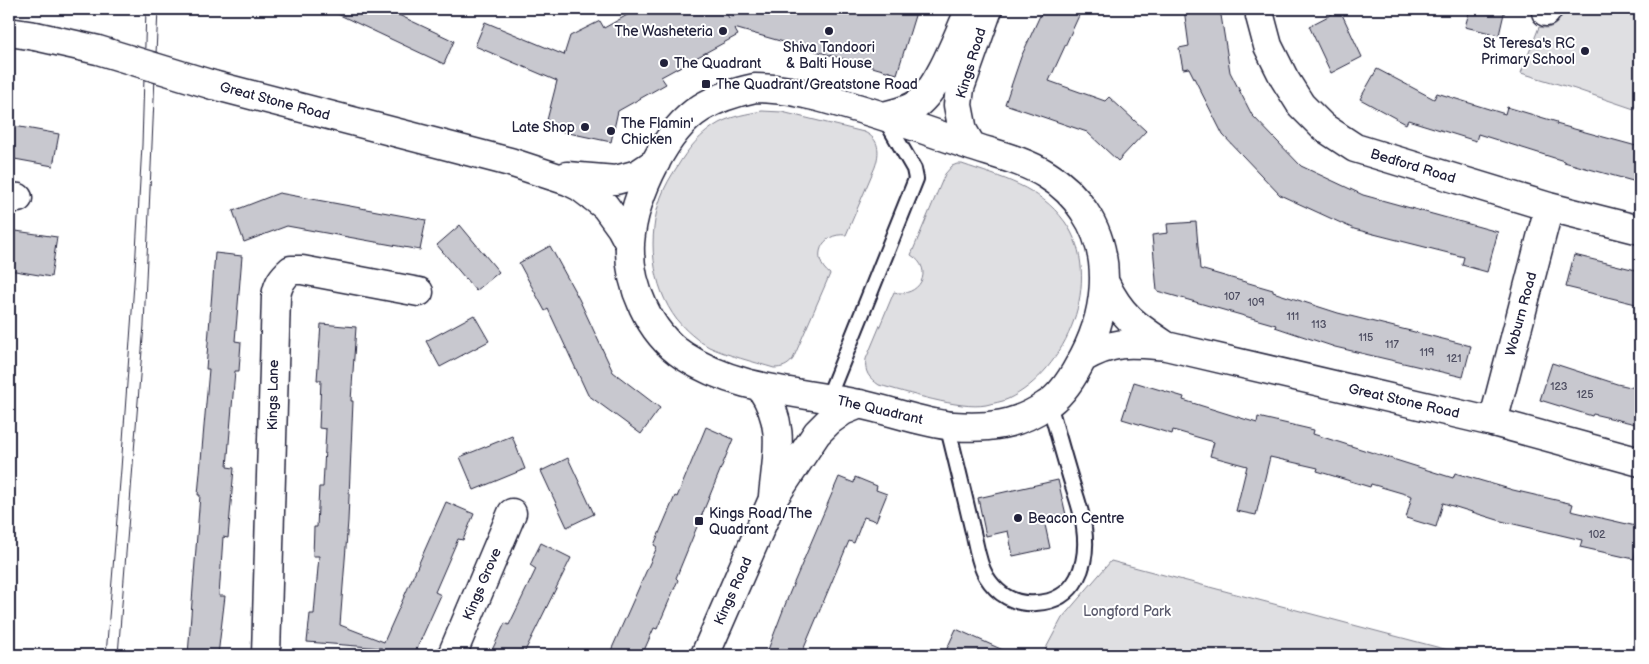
<svg xmlns="http://www.w3.org/2000/svg" width="1649" height="664" viewBox="0 0 1649 664" font-family="'Balsamiq Sans',sans-serif">
<rect width="100%" height="100%" fill="#fff"/>
<filter id="ink" filterUnits="userSpaceOnUse"><feTurbulence type="fractalNoise" baseFrequency=".02" numOctaves="2"/><feDisplacementMap in="SourceGraphic" scale="10" xChannelSelector="R" yChannelSelector="G"/><feConvolveMatrix kernelMatrix="1 2 1 2 8 2 1 2 1" color-interpolation-filters="sRGB"/></filter>
<g filter="url(#ink)">
<path fill="#dfdfe2" stroke="#80808e" d="M1565,9h75v102l-65,-22 -54,-16 18,-46c15,4 21,-6 26,-18z
M762,111l20,1 82,20c16,7 16,20 11,35l-29,68c-25,-3 -36,24 -16,39l-37,85c-5,7 -11,9 -19,9 -20,-6 -48,-13 -65,-21 -11,-6 -24,-17 -32,-27 -26,-34 -30,-84 -16,-123 4,-11 10,-21 16,-30 10,-17 24,-34 42,-44 13,-7 28,-9 43,-12z
M957,164h5c40,14 77,22 103,58 40,56 2,149 -57,177 -6,3 -15,4 -22,6 -26,5 -80,-13 -107,-20 -10,-7 -15,-13 -13,-26l28,-67c24,7 42,-22 17,-37l34,-81 7,-8z
M1111,561l356,94h-413l-9,-5 17,-32z"/>
<path fill="#c8c8cf" stroke="#22223b" d="M327,9h59l68,32 -10,23z
M638,9h86l5,9 16,-9h172l-20,65 -163,-46 4,7 -77,42 5,7 -48,27 -7,31 -66,-14 12,-47 -82,-35 10,-24 79,33 6,-19 30,-15 4,7z
M1043,9h39l-33,72 56,20 4,-4 37,34 -28,30 -31,-29 -82,-28 16,-47z
M1184,9h36l10,63 22,43 49,51 62,29 135,37 -11,40 -25,-7 2,-8 -110,-28 -74,-34 -57,-60 -34,-67 -6,1 -4,-21 10,-2z
M1470,9h35l-6,26 -34,-8z
M1340,10l22,47 -31,16 -22,-47z
M1377,69l57,30 3,-6 68,21 2,-7 50,15 -1,2 84,23v36l-76,-21v-1l-86,-27 -2,7 -68,-21 -2,4 -46,-25z
M9,125l50,9 -6,32 -44,-8z
M279,193l147,27 -6,30 -133,-24 -43,16 -11,-31z
M1196,222l4,47 73,21v2l65,21 133,33 -8,31 -128,-30 -60,-20 1,-2 -119,-34 -5,-56 16,-2 -1,-9z
M460,225l39,47 -23,19 -39,-46z
M9,230l48,7 -6,40 -42,-7z
M550,246l29,53 34,73 47,36 -19,26 -53,-39 -40,-86 -3,2 -26,-48z
M215,253l27,3 -7,85 6,1 -2,29h-4l-8,96 7,1 -6,70 -5,-1 -4,59h6l-7,59h-30l12,-160h-2l11,-126h-3z
M1574,255l66,16v34l-74,-18z
M474,315l15,26 -49,26 -14,-26z
M321,324l35,3 -5,74h2l-5,120 -8,104 44,17 62,-140 28,12 -11,26 -5,-1 -23,53 6,3 -27,60h-35l3,-7 -75,-6 3,-28h4l5,-58h-6l1,-29h3l2,-40h4l3,-58 -7,-1 2,-48h-4z
M1552,363l65,21 23,5v36l-47,-11 -1,2 -52,-16z
M1134,382l50,15 -1,3 74,23 1,-6 56,13 -1,4 140,44 2,-5 58,17 60,14 -2,7 69,16 -6,32 -54,-12 2,-7 -81,-19 -58,-18 -7,24 -30,-9 6,-22 -41,-12 -1,3 -53,-16 1,-3 -48,-11 -14,58 -20,-4 11,-45 -37,-10 4,-14 -41,-12 -1,4 -50,-15z
M706,427l27,12 -57,139 2,2 -21,49 -3,-1 -12,27h-33l48,-108 -3,-2 21,-49 2,1z
M512,436l13,33 -51,21 -14,-33z
M568,458l26,56 -27,13 -26,-56z
M839,477l15,6 1,-6 22,9 -1,4 11,4 -11,27 -12,-4 -10,26 -5,-2 -48,114h-35l24,-63z
M1058,480l8,35 -22,5 6,28 -37,8 -5,-25 -22,5 -8,-38z
M541,543l30,15 -48,97h-20l-11,-5 13,-27 4,2 27,-56 -6,-4z
M956,629l58,26h-70z"/>
<g fill="none" stroke-linecap="round" stroke-linejoin="round">
<defs>
<path id="service" d="M828,398l88,-219 -2,-10 -29,-50
M947,425c9,35 17,69 25,103 4,15 6,35 14,48 11,18 28,29 50,27 41,-2 53,-40 48,-75 -2,-18 -10,-37 -15,-55 -7,-23 -13,-46 -20,-69"/>
<path id="minor" d="M1260,9v7l8,30 16,32 17,27 22,22 32,21 194,59 91,23
M1546,12l2,-3
M9,197l9,1
M1493,422l56,-215
M266,655l10,-359c2,-12 6,-18 15,-26h11l117,22
M452,655l60,-142"/>
<path id="tertiary" d="M9,32l26,4
M213,85l297,77 58,19 12,6 25,19 16,22 9,17
M755,88c36,0 68,10 102,20 37,11 74,24 111,37 26,9 55,15 79,30 15,9 28,22 37,36 32,47 22,108 -5,154 -8,15 -18,31 -33,40 -28,20 -59,24 -93,21 -32,-3 -63,-16 -95,-22 -60,-13 -121,-13 -174,-48 -35,-23 -56,-71 -54,-113 2,-29 12,-55 25,-80 11,-21 25,-42 46,-55 16,-10 35,-16 54,-20z
M884,116c11,-3 23,-5 33,-12 22,-16 41,-69 53,-95
M971,145l-8,-14 -5,-26 2,-17 28,-79
M567,176l49,4 22,-6 18,-12
M1105,283c16,33 30,42 60,62
M1083,358c32,-18 48,-15 83,-12l327,76 147,40
M761,388c25,37 16,66 12,108
M705,655l68,-156 44,-66 12,-12 14,-10 17,-7"/>
</defs>
<use href="#service" stroke="#22223b" stroke-width="18"/>
<use href="#minor" stroke="#22223b" stroke-width="31"/>
<use href="#tertiary" stroke="#22223b" stroke-width="31"/>
<use href="#service" stroke="#fff" stroke-width="14"/>
<use href="#minor" stroke="#fff" stroke-width="28"/>
<use href="#tertiary" stroke="#fff" stroke-width="28"/>
<path stroke="#22223b" stroke-width="1" d="M106,655l15,-186 14,-200 7,-124 4,-136
M118,655l26,-330 14,-316"/>
<defs>
<path id="tertiary-bridge" d="M35,36l63,14 115,35"/>
</defs>
<use href="#tertiary-bridge" stroke="#22223b" stroke-width="31" stroke-linecap="butt"/>
<use href="#tertiary-bridge" stroke="#fff" stroke-width="28"/>
</g>
</g>
<g fill="#22223b" stroke="#fff" stroke-width="2">
<circle cx="723" cy="31" r="5"/>
<circle cx="829" cy="31" r="5"/>
<circle cx="1585" cy="51" r="5"/>
<circle cx="664" cy="63" r="5"/>
<rect x="701" y="79" width="10" height="10" rx="2.5"/>
<circle cx="585" cy="127" r="5"/>
<circle cx="611" cy="131" r="5"/>
<circle cx="1018" cy="518" r="5"/>
<rect x="694" y="516" width="10" height="10" rx="2.5"/>
</g>
<g text-anchor="middle" dominant-baseline="central" stroke-width="4" stroke-linejoin="round" paint-order="stroke">
<g font-size="11" fill="#4c4c60">
<text x="1232" y="296">107</text>
<text x="1256" y="302">109</text>
<text x="1293" y="316">111</text>
<text x="1319" y="324">113</text>
<text x="1366" y="337">115</text>
<text x="1392" y="344">117</text>
<text x="1427" y="352">119</text>
<text x="1454" y="358">121</text>
<text x="1559" y="386">123</text>
<text x="1585" y="394">125</text>
<text x="1597" y="534">102</text>
</g>
<g font-size="14" fill="#22223b" stroke="#fff" text-anchor="start">
<text x="713" y="31" text-anchor="end">The Washeteria</text>
<text x="1575" y="43" text-anchor="end">St Teresa's RC<tspan x="1575" dy="16">Primary School</tspan></text>
<text x="829" y="47" text-anchor="middle">Shiva Tandoori<tspan x="829" dy="16">&amp; Balti House</tspan></text>
<text x="674" y="63">The Quadrant</text>
<text x="716" y="84">The Quadrant/Greatstone Road</text>
<text x="621" y="123">The Flamin'<tspan x="621" dy="16">Chicken</tspan></text>
<text x="575" y="127" text-anchor="end">Late Shop</text>
<text x="709" y="513">Kings Road/The<tspan x="709" dy="16">Quadrant</tspan></text>
<text x="1028" y="518">Beacon Centre</text>
</g>
<g font-size="14" fill="#22223b" stroke="#fff">
<text transform="translate(971 63) rotate(-73)">Kings Road</text>
<text transform="translate(275 101) rotate(15)">Great Stone Road</text>
<text transform="translate(1413 166) rotate(17)">Bedford Road</text>
<text transform="translate(1521 314) rotate(-75)">Woburn Road</text>
<text transform="translate(273 395) rotate(-89)">Kings Lane</text>
<text transform="translate(1404 401) rotate(13)">Great Stone Road</text>
<text transform="translate(880 410) rotate(13)">The Quadrant</text>
<text transform="translate(482 584) rotate(-67)">Kings Grove</text>
<text transform="translate(733 591) rotate(-66)">Kings Road</text>
</g>
<g font-size="14" fill="#5b5b6d" stroke="#fff">
<text x="1127" y="611">Longford Park</text>
</g>
</g>
<rect width="1649" height="664" fill="none" stroke="#fff" stroke-width="30"/>
<rect x="15" y="15" width="1619" height="634" fill="none" stroke="#22223b" stroke-width="2" filter="url(#ink)"/>
</svg>
